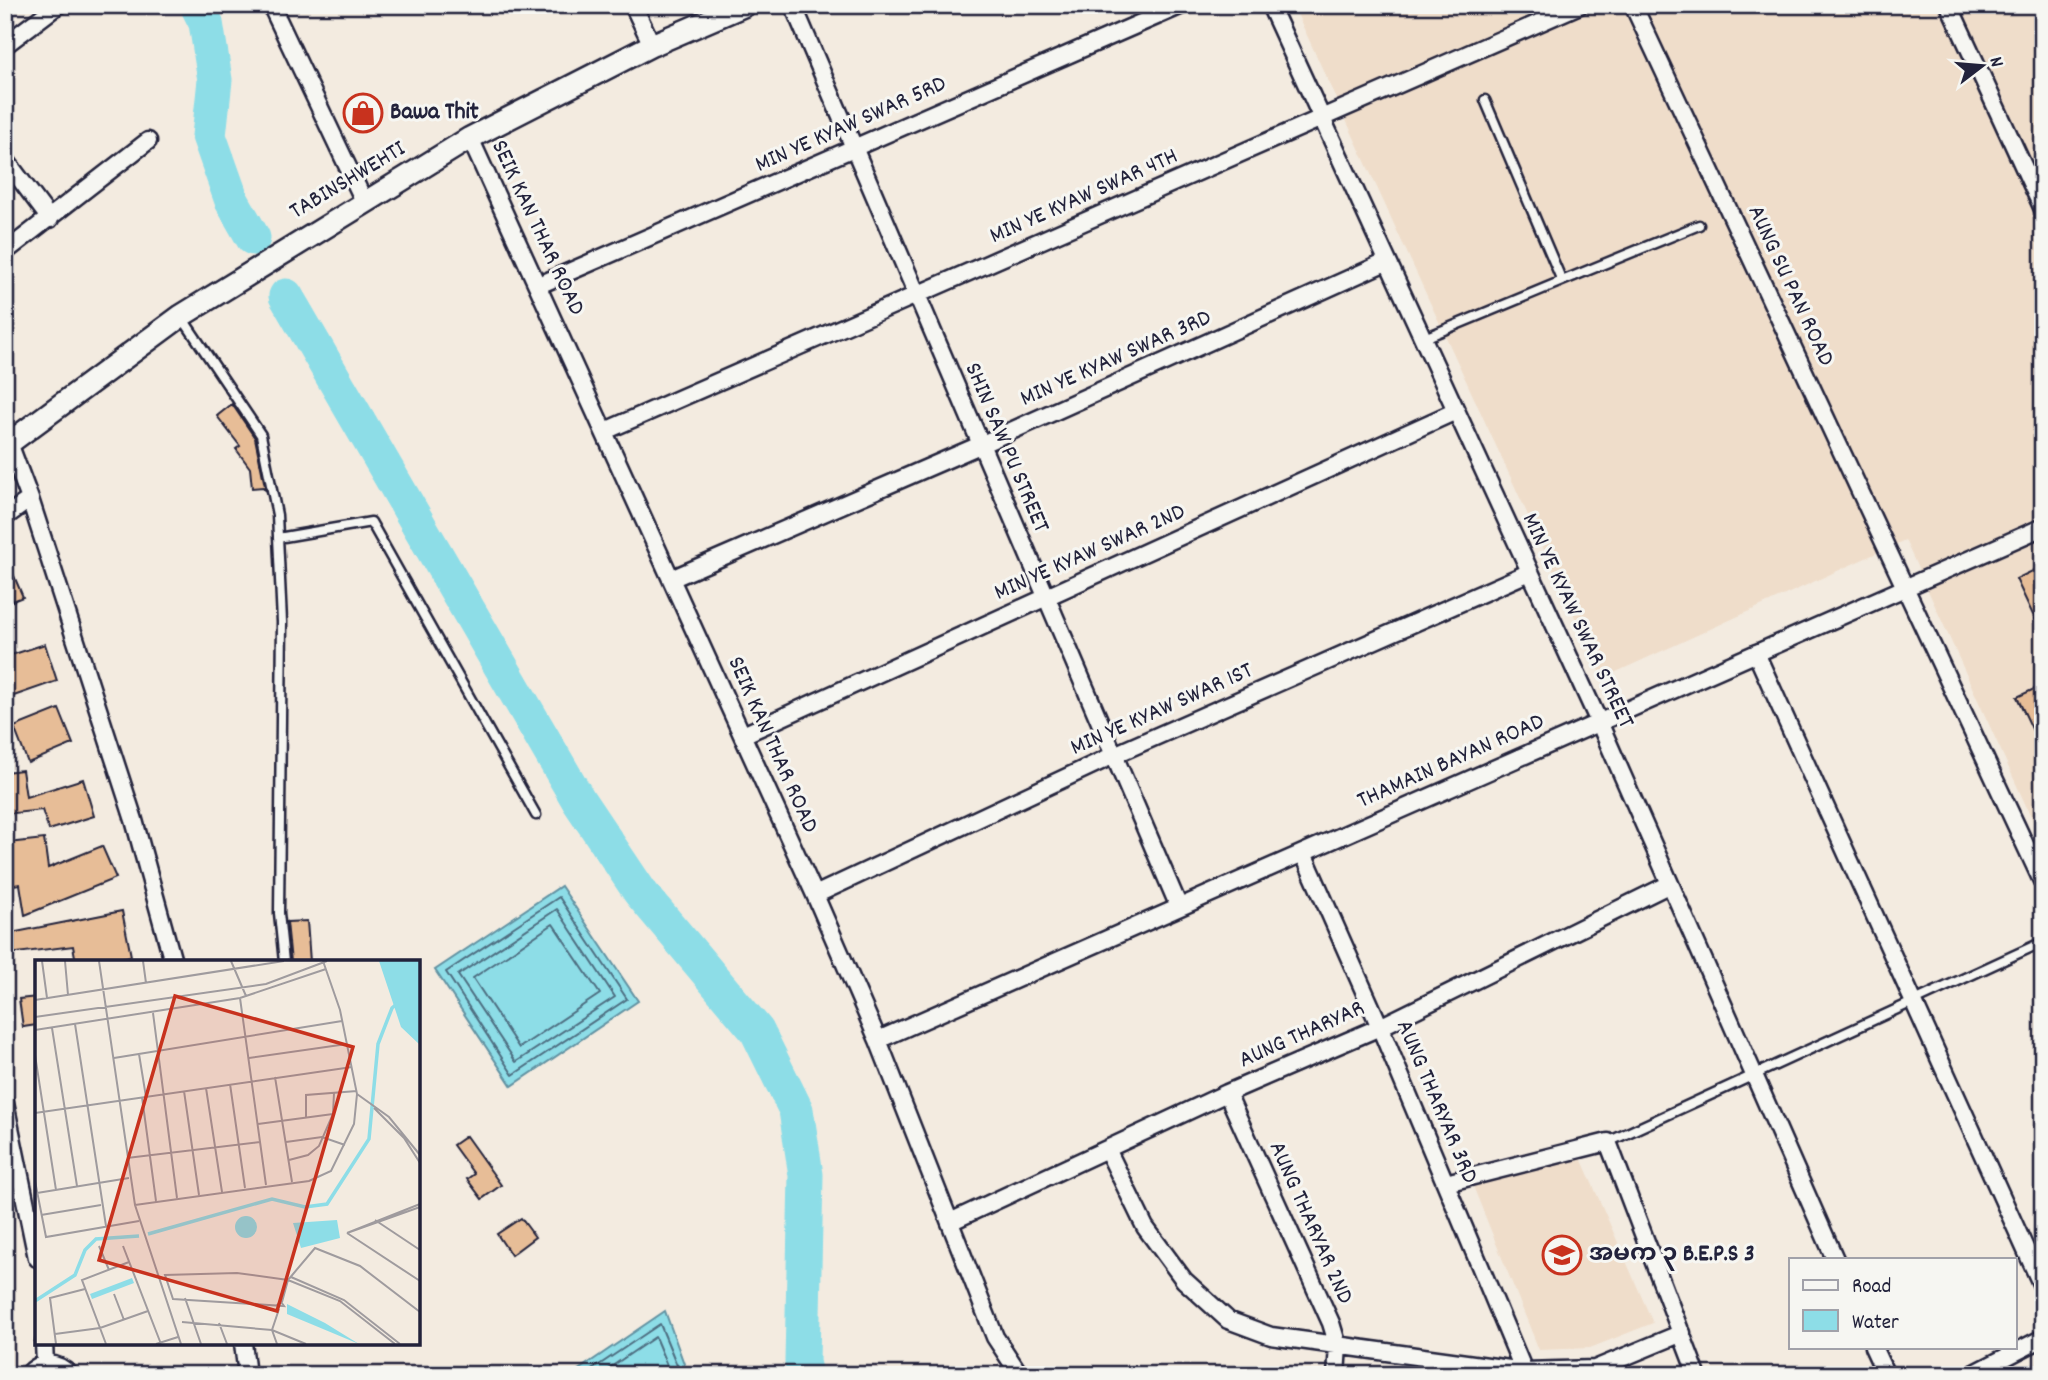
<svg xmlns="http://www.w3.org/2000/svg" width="2048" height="1380" viewBox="0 0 2048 1380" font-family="Dekko,'Noto Sans Myanmar',sans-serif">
<rect width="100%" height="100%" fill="#f3ebe0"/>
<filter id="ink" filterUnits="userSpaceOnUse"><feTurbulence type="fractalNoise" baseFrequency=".0143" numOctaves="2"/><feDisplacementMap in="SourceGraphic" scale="14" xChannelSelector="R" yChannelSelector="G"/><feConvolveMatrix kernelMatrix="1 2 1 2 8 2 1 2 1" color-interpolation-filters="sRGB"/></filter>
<g filter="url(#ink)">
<path fill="#efddca" d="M1293,5h750v838l-138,-303 -302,138z
M1578,1151l75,172 -63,25 -51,2 -66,-164z"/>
<path fill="#8ddde7" stroke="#6292a2" stroke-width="2" d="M561,886l77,115 -126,85 -77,-116z
M665,1311l23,64h-117z"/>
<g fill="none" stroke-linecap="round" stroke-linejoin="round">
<path stroke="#4d6d80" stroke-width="2" d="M559,897l68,102 -114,76 -67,-103z
M557,909l58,88 -99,65 -58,-87z
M553,924l47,70 -81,54 -46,-70z
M584,1375l76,-51 21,51
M599,1375l56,-38 16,38"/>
<path stroke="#8ddde7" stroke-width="35" d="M197,5l9,18 9,57 -6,56 23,65 21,37
M286,296l293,505 61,91 117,139 39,79 10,65 -4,187 3,13"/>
</g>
<path fill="#e7bd97" stroke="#22223b" stroke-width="2" d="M232,404l23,34 11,53 -3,-4 -11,1 -2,-20 -14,-19 4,-3 -23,-30z
M5,555l18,42 -18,7z
M2043,566v70l-27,-57z
M45,644l12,37 -52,18v-42z
M2043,685v67l-26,-55z
M59,709l14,35 -45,19 -14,-36z
M22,770l4,27 57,-18 11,37 -45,14 -7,-20 -37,4v-42z
M44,839l4,29 54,-22 14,32 -91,37 -5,-31 -15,2v-28l5,-1 -2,-14z
M122,911l9,45 -28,6h-27l-3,-16 -64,8 -3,-20z
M307,921l3,41h-19l-4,-40z
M37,997v28l-14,2 -4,-28z
M466,1136l35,49 -19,14 -15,-20 7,-5 -21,-29z
M521,1218l14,19 -24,18 -14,-21z"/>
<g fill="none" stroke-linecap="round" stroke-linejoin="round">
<defs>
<path id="service" d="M1562,281l137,-56
M181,316l80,119 16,80 5,107 -3,291 5,49
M1422,339l140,-58 -77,-181
M278,538l93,-16 165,293
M1608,1142l435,-200"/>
<path id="minor" d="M271,5l93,196
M633,5l19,40
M793,5l386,902
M1270,5l329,717 236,537
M1633,5l410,878
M1949,5l94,204
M5,45l53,-40
M470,138l345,757 63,145 117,297 25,38
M5,159l45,60
M5,252l143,-111
M539,285l643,-280
M605,431l975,-426
M9,443l21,56
M5,517l25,-18 104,321 39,142
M671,579l309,-134 406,-183
M1756,653l287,635
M743,735l713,-324
M1303,853l77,174 144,344
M815,895l299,-140 416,-183
M878,1040l1165,-513
M1227,1093l104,230 7,23 -2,29
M5,1103l32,155
M1107,1149l38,78 39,53 44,40 43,16 253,35 71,-2 87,-36
M1446,1183l162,-41 89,233
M950,1222l277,-129 153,-66 290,-143
M44,1343l1,20
M243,1343l4,32
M1873,1347l13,28
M28,1375c12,-15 29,-14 42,0
M1971,1375l72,-37"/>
<path id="secondary" d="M5,446l176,-130 289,-178 182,-93 93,-40"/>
</defs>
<use href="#service" stroke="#22223b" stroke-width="13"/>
<use href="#minor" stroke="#22223b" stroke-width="21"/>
<use href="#secondary" stroke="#22223b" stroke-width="26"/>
<use href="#service" stroke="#f6f6f2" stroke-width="8"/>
<use href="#minor" stroke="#f6f6f2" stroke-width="16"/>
<use href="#secondary" stroke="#f6f6f2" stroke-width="21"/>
</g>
</g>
<defs>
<symbol id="shop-ring" viewBox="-11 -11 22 22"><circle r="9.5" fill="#f6f6f2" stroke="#c8321e" stroke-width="1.5"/><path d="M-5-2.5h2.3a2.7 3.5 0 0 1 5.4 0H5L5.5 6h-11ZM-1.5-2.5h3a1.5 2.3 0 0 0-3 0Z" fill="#c8321e"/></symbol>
<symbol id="school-ring" viewBox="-11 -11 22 22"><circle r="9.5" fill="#f6f6f2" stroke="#c8321e" stroke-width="1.5"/><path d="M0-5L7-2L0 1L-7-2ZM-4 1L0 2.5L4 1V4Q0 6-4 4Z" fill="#c8321e"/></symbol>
</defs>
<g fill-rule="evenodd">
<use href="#shop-ring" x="341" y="91" width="44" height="44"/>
<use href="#school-ring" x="1540" y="1233" width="44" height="44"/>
</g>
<g text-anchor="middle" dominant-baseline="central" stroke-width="6" stroke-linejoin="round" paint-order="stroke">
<g font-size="24" font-weight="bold" fill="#22223b" stroke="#f6f6f2" text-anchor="start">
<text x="390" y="113">Bawa Thit</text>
<text x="1589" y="1255">အမက ၃ B.E.P.S 3</text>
</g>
<g font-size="24" fill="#22223b" stroke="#f6f6f2">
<text transform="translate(851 125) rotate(-24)">MIN YE KYAW SWAR 5RD</text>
<text transform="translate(348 181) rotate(-31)">TABINSHWEHTI</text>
<text transform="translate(1084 197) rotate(-24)">MIN YE KYAW SWAR 4TH</text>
<text transform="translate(537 228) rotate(65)">SEIK KAN THAR ROAD</text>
<text transform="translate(1790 286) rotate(65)">AUNG SU PAN ROAD</text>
<text transform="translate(1116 359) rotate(-24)">MIN YE KYAW SWAR 3RD</text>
<text transform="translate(1006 448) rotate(67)">SHIN SAW PU STREET</text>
<text transform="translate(1090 553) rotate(-24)">MIN YE KYAW SWAR 2ND</text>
<text transform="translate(1577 621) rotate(65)">MIN YE KYAW SWAR STREET</text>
<text transform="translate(1162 710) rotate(-24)">MIN YE KYAW SWAR 1ST</text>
<text transform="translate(772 745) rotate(66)">SEIK KAN THAR ROAD</text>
<text transform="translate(1451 762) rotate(-24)">THAMAIN BAYAN ROAD</text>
<text transform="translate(1302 1035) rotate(-24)">AUNG THARYAR</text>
<text transform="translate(1436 1102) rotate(67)">AUNG THARYAR 3RD</text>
<text transform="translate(1310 1223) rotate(66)">AUNG THARYAR 2ND</text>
</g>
</g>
<g transform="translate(35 960)">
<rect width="385" height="385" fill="#f3ebe0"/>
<path d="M344,1h41v84l-19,-18zM200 267a11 11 0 1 1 22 0a11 11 0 1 1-22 0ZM302,260l3,18 -39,10 -8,-25zM97,318l2,5 -42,16 -2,-5zM252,344l38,19 34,21 -72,-30z" fill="#8ddde7"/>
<path fill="none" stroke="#8ddde7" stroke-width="3.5" d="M113,274l124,-35 33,8 22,-3 42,-65 9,-95 14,-36 7,-6M0,341l40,-26 10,-25 11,-11 43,-3"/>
<path fill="none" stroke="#9f9b9e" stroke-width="2" d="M7,1l5,37M30,1l3,34M64,1l36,244 46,139M108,1l3,22M196,1l15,35M205,38l26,187M0,40l249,-39M118,53l24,185M0,57l231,-33 61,-23M40,64l31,202M17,68l25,158M0,70l205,-32 86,-29M104,94l7,43M0,95l21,135M79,98l228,-37M214,98l98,-14M240,117l17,105M195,124l15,104M171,128l16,104M149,131l15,104M322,134l32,23 31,38M107,137l14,104M339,148l30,30 16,25M0,153l317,-46M271,157v-22l51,-4M223,164l75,-10M251,182l36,-5 23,8M92,198l133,-16M254,200l19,-5 11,-9 14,-32 1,-21M0,221l11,56 93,-16M2,233l92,-15M100,245l174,-24 22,-10 23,-47 3,-30 -17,-84 -17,-49M6,255l60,-10M340,260l45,30M312,273l73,48M312,273l73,-29M312,273l73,-26M64,286l10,24M88,286l38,98M256,317l53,23 56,44M79,334l10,26M150,338l16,46M247,342l6,-22 27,-32 45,18 60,46M242,345l4,-3 3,4 -111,-7 -8,-24 72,-2 51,7 52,21 55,43M147,362l90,8 34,14M184,363l8,21M20,374l45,-6 48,-17M21,384l-6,-46 35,-9M71,384l-24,-64 47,-18M121,384l22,-7M242,384l-5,-14 7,-21"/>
<path fill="#c8321e" fill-opacity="0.15" stroke="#c8321e" stroke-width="3.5" d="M140,36l178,51 -76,264 -178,-51z"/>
<rect width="385" height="385" fill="none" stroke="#22223b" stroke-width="3.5"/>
</g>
<rect width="2048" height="1380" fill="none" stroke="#f6f6f2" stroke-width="28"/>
<rect x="14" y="14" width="2020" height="1352" fill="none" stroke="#22223b" stroke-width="2.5" filter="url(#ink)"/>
<rect x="1789" y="1258" width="228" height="91" fill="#f6f6f2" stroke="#a1a1a9" stroke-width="2"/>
<rect x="1803" y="1280" width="35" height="10" fill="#f6f6f2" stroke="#a1a1a9" stroke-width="2"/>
<text x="1852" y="1292" font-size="21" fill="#22223b">Road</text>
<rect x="1803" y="1310" width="35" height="21" fill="#8ddde7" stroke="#a1a1a9" stroke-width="2"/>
<text x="1852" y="1328" font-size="21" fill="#22223b">Water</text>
<g transform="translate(1982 66) rotate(74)" stroke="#f6f6f2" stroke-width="5" paint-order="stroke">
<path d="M0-5L12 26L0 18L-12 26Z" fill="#22223b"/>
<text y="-10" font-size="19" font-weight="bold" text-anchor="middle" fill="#22223b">N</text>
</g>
</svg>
